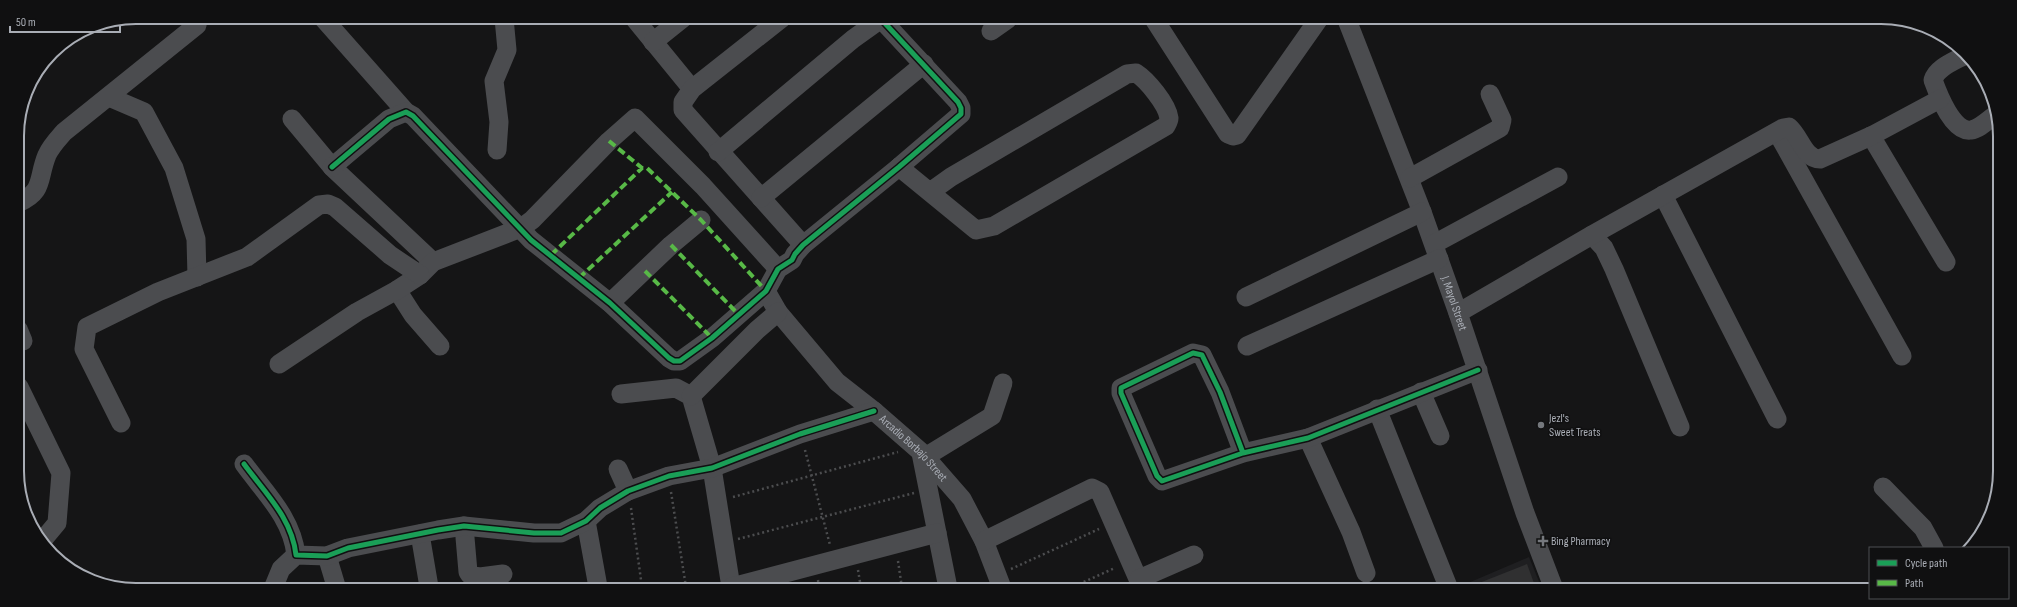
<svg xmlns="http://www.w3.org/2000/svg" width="2017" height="607" viewBox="0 0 2017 607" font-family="'Sofia Sans Condensed',sans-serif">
<rect width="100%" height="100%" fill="#151516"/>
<path fill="#1f1f21" d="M1529,557l13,32h-88z"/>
<path fill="#303031" d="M1527,564l8,22 -9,3h-62z"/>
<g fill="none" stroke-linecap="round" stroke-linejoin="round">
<path stroke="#4c4d4f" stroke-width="2.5" stroke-dasharray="2 3" stroke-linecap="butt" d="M805,450l25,95
M671,492l15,95
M733,497l165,-45
M631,508l11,79
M738,539l176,-46
M898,561l4,27
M1011,569l88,-40
M858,570l3,18
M818,580l1,8
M1070,588l45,-20"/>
<g stroke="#4b4c4f" stroke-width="19">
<path d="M322,17l84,95 7,4 118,124 79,63 59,55 5,3h6l32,-23 54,-47 12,-22 14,-9 3,-6 8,-9 96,-78 62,-53v-6l-3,-6 -77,-83"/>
<path d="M634,18l58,71"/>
<path d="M782,18l-90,71 -9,13v8l120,135"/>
<path d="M1154,19l74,115 5,2 4,-1 81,-115"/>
<path id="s1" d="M1347,20l75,192 36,101 67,200 29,76"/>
<path d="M991,31l17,-12"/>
<path d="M653,42l30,-24"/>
<path d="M1967,54c-12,7 -30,13 -34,26 5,14 20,53 38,50 9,-1 19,-12 27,-17"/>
<path d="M109,97l35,15 30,56 22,71 1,38"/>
<path d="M292,119l40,48 101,95"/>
<path d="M1777,132l125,224"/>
<path d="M1871,136l75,126"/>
<path d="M497,150l2,-28 -5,-41 13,-31 -3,-32"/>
<path d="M718,152l135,-113 28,-20"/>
<path d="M332,167l57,-48 17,-7"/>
<path d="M899,167l77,63 18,-4 172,-100c1,-2 3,-5 3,-8 -2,-14 -22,-38 -33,-45l-9,1 -176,103 -21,15"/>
<path d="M1410,178l90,-50 2,-8 -12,-26"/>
<path d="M1663,195l114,224"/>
<path d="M761,198l163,-134"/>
<path d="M18,203c27,-12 19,-24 29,-48 4,-9 10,-15 17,-23l133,-107 1,-8"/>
<path d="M1592,235l12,13 10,21 66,158"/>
<path d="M1434,244l124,-67"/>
<path d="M397,290l16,25 27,31"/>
<path id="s2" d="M766,291l12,21 59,70 37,29 47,41 41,47 22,42 18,47"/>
<path d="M1246,297l176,-85"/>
<path d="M610,303l61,-58 30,-25"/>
<path d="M1458,313l134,-78 191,-107 6,-1c11,9 15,32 31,32l51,-23 69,-37"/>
<path d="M18,329l5,12"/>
<path d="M1247,346l192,-87"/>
<path d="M279,364l78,-52 40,-22 23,-15 13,-13 88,-34 11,-8 77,-79 26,-23 68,68 75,83"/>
<path d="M19,387l42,86 -4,50 -15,18"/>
<path d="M1421,392l19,44"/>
<path d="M621,394l55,-6 15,8 21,72 19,119"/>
<path d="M691,396l66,-66 21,-18"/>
<path d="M1377,409l72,180"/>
<path d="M121,423l-37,-74 3,-22 71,-35 89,-35 72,-52 9,-1 7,3 55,48 30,20"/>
<path d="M1308,438l43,94 15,41"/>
<path d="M921,453l27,135"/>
<path d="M1243,453l-23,-61 -18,-37 -9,-2 -72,35v5l36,83 5,5 81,-28 65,-15 170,-68"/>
<path d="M925,457l67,-41 11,-33"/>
<path d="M244,464c21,29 48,54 52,91"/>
<path d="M618,469l10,22"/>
<path d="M1883,487l40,41 11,20"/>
<path d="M586,521l12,66"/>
<path d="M464,526l4,46 2,3 10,2 23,-3"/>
<path d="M420,534l9,53"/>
<path d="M984,541l108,-53 8,4 42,96"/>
<path d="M327,556l9,30"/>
<path d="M1139,579l55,-24"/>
<path d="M274,586l7,-17 15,-14 31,1 21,-8 90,-18 26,-4 70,7h27l25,-12 14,-13 28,-17 41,-15 43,-8 88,-34 74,-23"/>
<path d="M732,587l205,-54"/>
</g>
<path stroke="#58b947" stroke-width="4" stroke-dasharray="8 4" stroke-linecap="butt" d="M609,141l33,27h5l54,52 65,71
M671,245l68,70
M551,255l91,-87
M645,271l67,67
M579,278l93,-86"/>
<defs>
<path id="cycleway" d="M332,167l57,-48 17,-7 7,4 118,124 79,63 59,55 5,3h6l32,-23 54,-47 12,-22 14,-9 3,-6 8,-9 96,-78 62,-53v-6l-3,-6 -77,-83
M1243,453l-23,-61 -18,-37 -9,-2 -72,35v5l36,83 5,5 81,-28 65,-15 170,-68
M244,464c21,29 48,54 52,91l31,1 21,-8 90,-18 26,-4 70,7h27l25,-12 14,-13 28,-17 41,-15 43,-8 88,-34 74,-23"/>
</defs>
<use href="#cycleway" stroke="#101011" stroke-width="8"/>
<use href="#cycleway" stroke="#1a9f57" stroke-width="5"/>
</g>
<g fill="#75787d" stroke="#101011" stroke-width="1.5">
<circle cx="1541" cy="425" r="4"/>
<path d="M1541 535h4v4h4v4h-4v4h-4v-4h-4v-4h4z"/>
</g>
<g text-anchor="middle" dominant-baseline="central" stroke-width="3" stroke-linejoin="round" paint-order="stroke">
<g font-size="12" fill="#a9adb5" stroke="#101011">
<text stroke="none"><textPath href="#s1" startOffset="303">J. Mayol Street</textPath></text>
<text stroke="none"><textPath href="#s2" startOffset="217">Arcadio Borbajo Street</textPath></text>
</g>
<g font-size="12" fill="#a9adb5" stroke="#101011" text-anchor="start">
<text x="1549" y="418">Jezl's<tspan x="1549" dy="14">Sweet Treats</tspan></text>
<text x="1551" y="541">Bing Pharmacy</text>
</g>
</g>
<path d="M0 0H2017V607H0ZM136 24H1881A112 112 0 0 1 1993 136V471A112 112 0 0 1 1881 583H136A112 112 0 0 1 24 471V136A112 112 0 0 1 136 24Z" fill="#101011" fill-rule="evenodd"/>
<path fill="none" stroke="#a9adb5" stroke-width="2" d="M136 24H1881A112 112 0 0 1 1993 136V471A112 112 0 0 1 1881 583H136A112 112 0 0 1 24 471V136A112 112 0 0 1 136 24Z"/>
<rect x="1869" y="547" width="140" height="52" fill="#101011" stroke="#4d4f53"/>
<rect x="1877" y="560" width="20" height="6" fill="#1a9f57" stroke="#4d4f53"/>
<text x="1905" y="567" font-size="12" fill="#a9adb5">Cycle path</text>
<rect x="1877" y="580" width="20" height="6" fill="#58b947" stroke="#4d4f53"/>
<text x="1905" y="587" font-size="12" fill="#a9adb5">Path</text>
<path d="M10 26v6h110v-6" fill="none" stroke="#a9adb5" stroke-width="2"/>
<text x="16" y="26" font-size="12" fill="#a9adb5" stroke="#101011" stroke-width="3" paint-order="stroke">50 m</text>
</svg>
